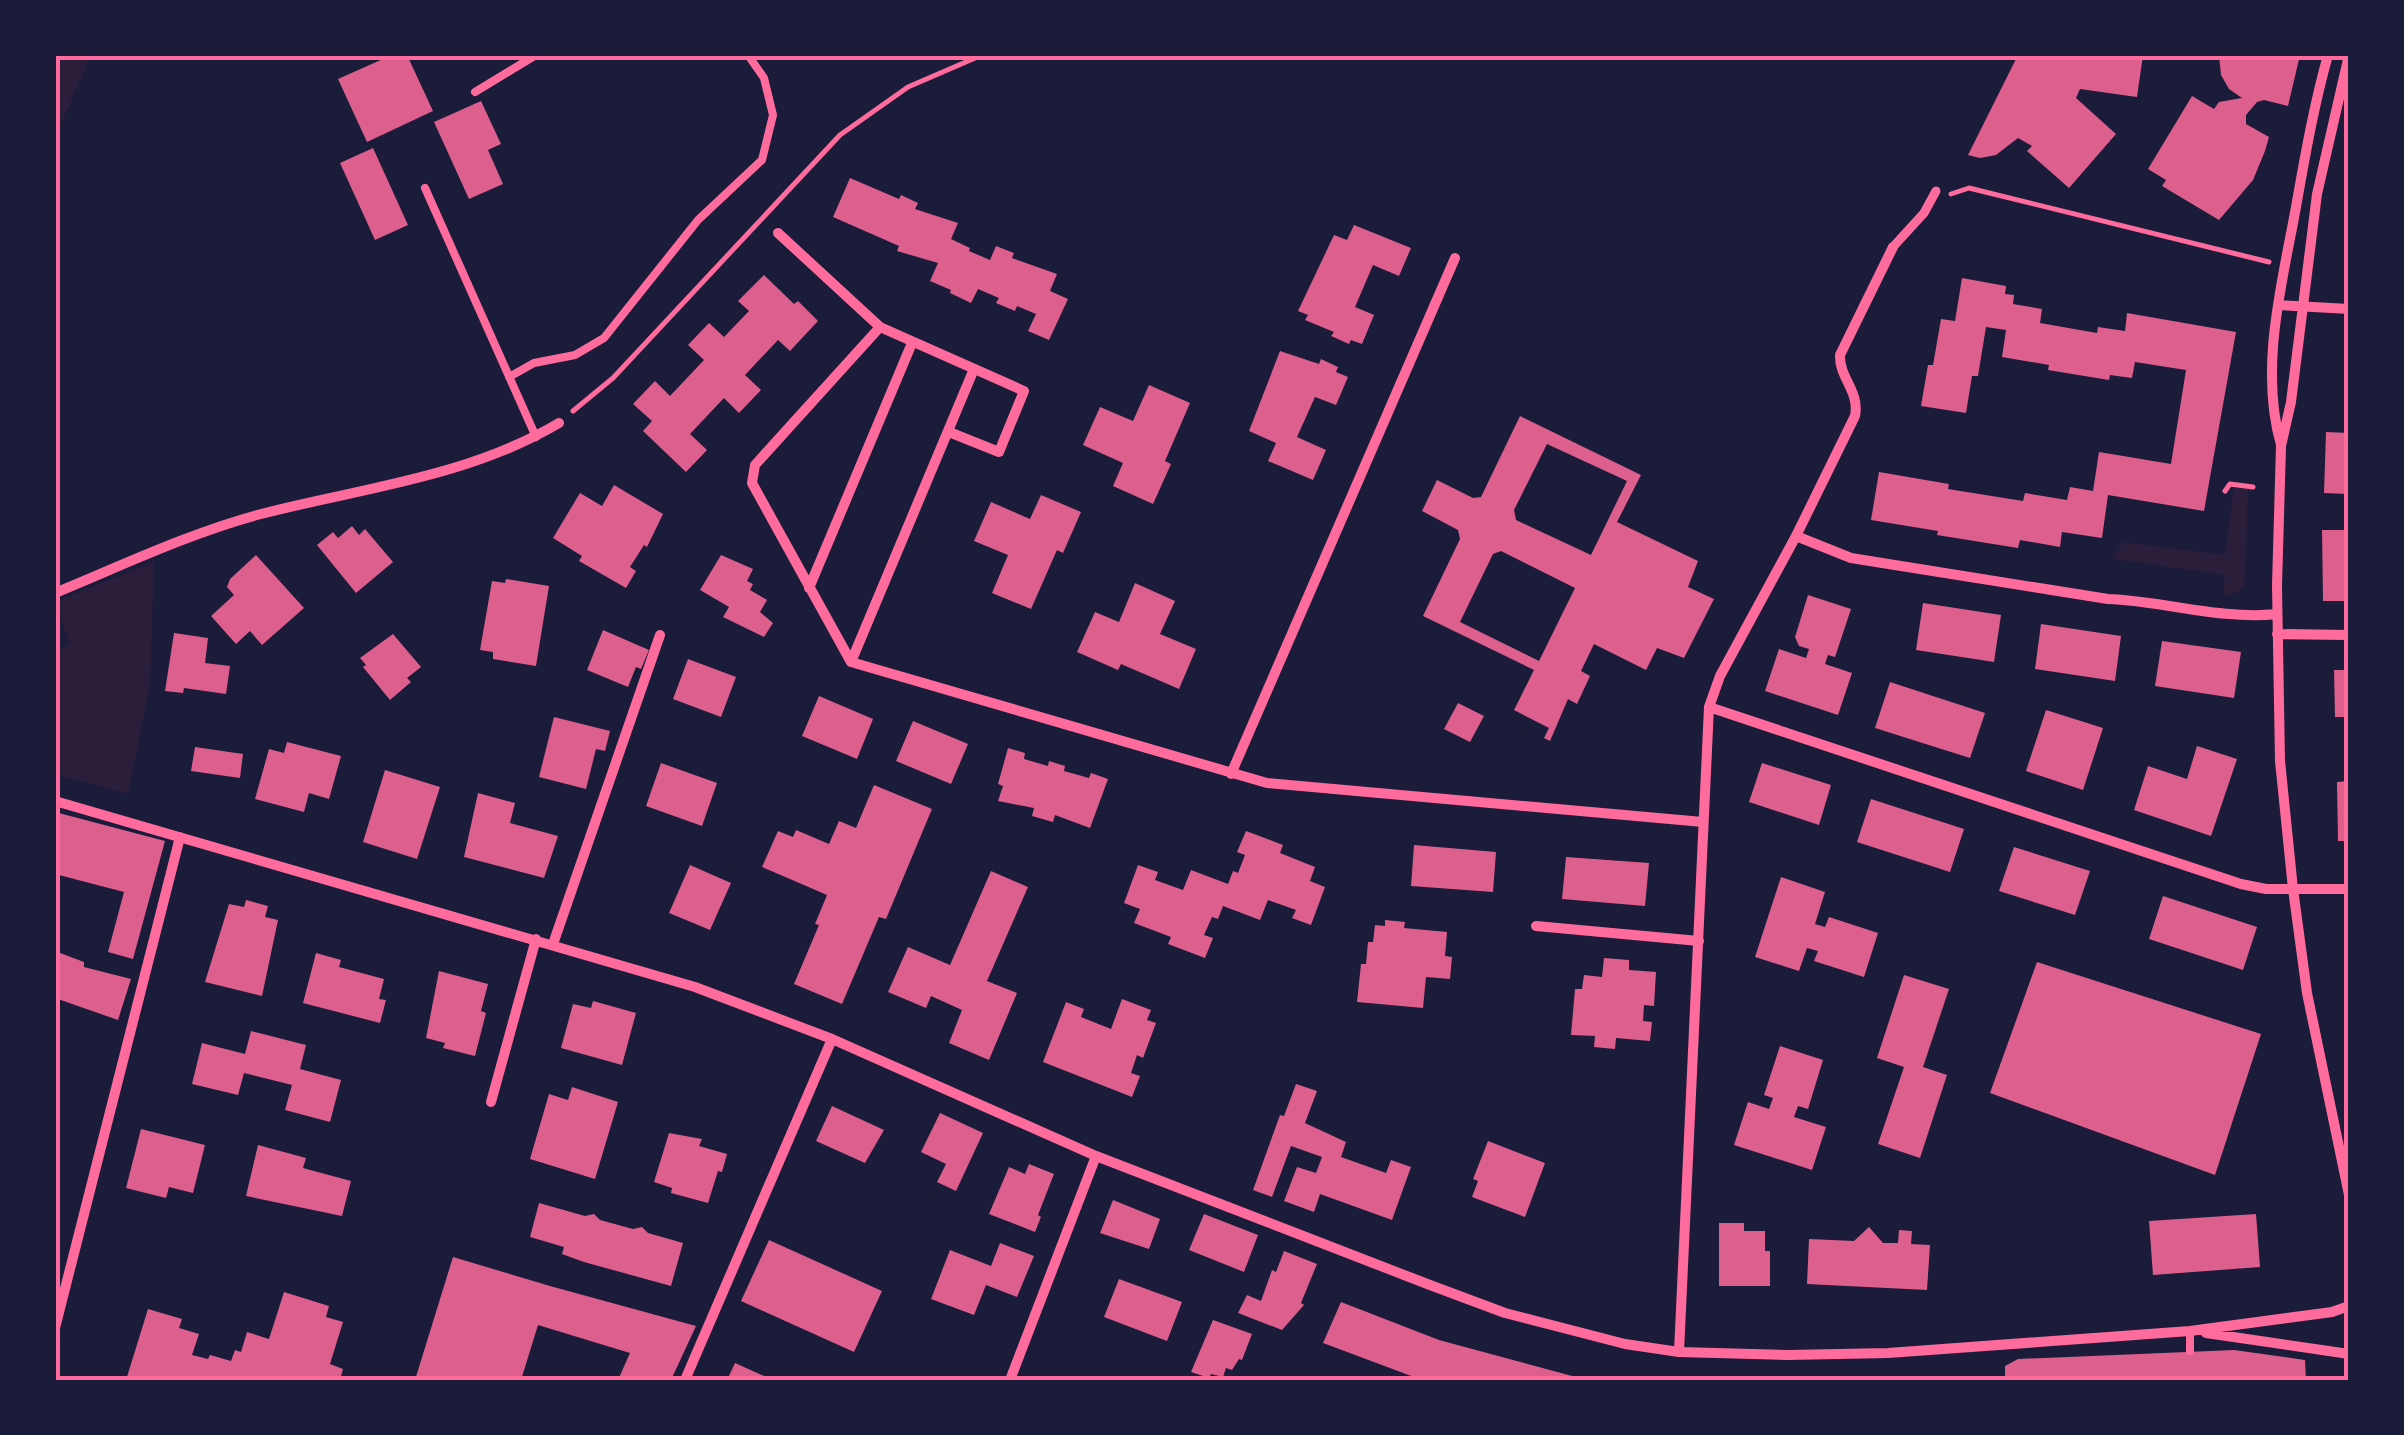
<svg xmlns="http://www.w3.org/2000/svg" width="2404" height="1435" viewBox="0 0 2404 1435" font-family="Bitter,serif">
<rect width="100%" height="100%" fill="#1b1b3a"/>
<path fill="#2a1e3b" d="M55,55h36l-36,83z
M2234,487l14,2 -3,91c-3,11 -11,15 -22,16l2,-21 -113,-16 12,-17 101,13z
M154,562l-4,123 -22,109 -73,-20v-122l15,-8 -15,-42z"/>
<path fill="#dd5f8e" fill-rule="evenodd" d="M392,55h15l26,56 -66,31 -29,-63z
M2018,55h125l-6,42 -57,-8 -4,9 40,36 -47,54 -42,-37 5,-5 -14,-8 -22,17 -16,3 -12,-3z
M2219,55h81l-12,51 -24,-6 -7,2 -11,13v9l23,13 -4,14 -12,29 -34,40 -57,-34 4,-6 -18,-11 44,-73 22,13 5,-7 23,-4 -13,-9 -8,-14z
M481,101l20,43 -13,6 15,34 -34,15 -35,-77z
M373,148l35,77 -33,15 -35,-77z
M850,178l49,21 2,-4 17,8 -3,6 43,14 -7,16 19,9 -1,3 21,9 6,-14 18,7 -2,5 45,16 -7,17 18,8 -19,41 -21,-9 8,-17 -19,-8 -2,5 -19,-8 3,-5 -21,-9 -7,14 -21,-10 1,-3 -21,-9 8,-18 -41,-12 2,-5 -66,-29z
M1354,225l57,23 -12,28 -26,-11 -18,42 19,8 -12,29 -11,-4 -2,4 -18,-8 3,-4 -29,-12 3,-5 -10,-4 36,-76 13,5z
M764,275l30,29 4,-3 20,20 -28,30 -12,-11 -33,35 16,15 -22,23 -15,-15 -34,36 17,16 -21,22 -43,-41 9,-10 -19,-17 22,-23 15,15 34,-36 -16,-15 21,-22 15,14 25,-26 -11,-10z
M1962,278l44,8 -1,8 9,1 -1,9 29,5 -2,14 57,10 1,-6 27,4 2,-18 109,19 -32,179 -96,-16 -6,43 -40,-6 -2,15 -40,-7 -2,8 -81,-13 1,-4 -67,-11 8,-48 70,12 -1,5 75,12 2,-8 42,7 3,-13 23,4 6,-39 72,12 15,-94 -51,-8 -3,16 -22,-3 -1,5 -61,-10 1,-5 -47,-8 4,-27 -20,-3 -8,49h-6l-6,37 -45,-7 7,-41h5l8,-46 14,2z
M1280,351l39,13 2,-5 17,8 -2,5 12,5 -12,28 -21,-8 -18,40 29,13 -13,30 -45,-19 8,-18 -27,-12z
M1149,385l41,18 -25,58 6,3 -18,40 -40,-18 10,-23 -40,-18 17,-38 33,14z
M1520,416l121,59 -24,47 81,39 -10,26 26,12 -30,59 -27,-10 -11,22 -52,-26 -13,27 9,5 -13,28 -9,-5 -18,42 -6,-3 5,-10 -35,-18 20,-40 -111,-54 37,-77 -2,-9 -36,-19 15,-31 36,18 8,-1zM1547,444l80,37 -36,74 -75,-35 -2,-10zM1501,551l74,37 -36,73 -79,-39 33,-68z
M2326,432l23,1v61l-25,-1z
M614,485l49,29 -16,33 -3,-2 -14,22 6,4 -10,17 -47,-27 3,-5 -29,-18 27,-45 22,13z
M1041,495l40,17 -18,41 -6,-3 -26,59 -39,-16 16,-38 -34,-14 17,-39 39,17z
M352,526l7,9 6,-6 28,33 -37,31 -39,-48 16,-13 5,6z
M2322,530h27v71h-26z
M256,555l48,53 -42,37 -12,-14 -14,13 -25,-28 23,-21 -7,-8 3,-8z
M721,555l32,14 -6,12 6,3 -3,6 17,10 -7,12 13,11 -9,14 -41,-20 6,-10 -29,-17z
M506,579l43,7 -13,80 -43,-7v-7l-13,-2 12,-69 13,2z
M1135,583l40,18 -15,33 36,15 -17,40 -58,-25 -3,6 -41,-18 18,-40 24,10z
M1808,595l43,14 -16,48 -7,-2 -3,9 27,9 -14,42 -73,-24 14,-42 27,9 3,-9 -10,-3 -4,-9z
M1923,603l78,12 -7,47 -78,-12z
M2041,624l80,12 -6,45 -80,-12z
M603,630l46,20 -8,19 -5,-2 -8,20 -41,-17z
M174,633l34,5 -3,25 25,3 -4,28 -42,-6 -1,5 -18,-2z
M393,634l28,33 -14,11 4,4 -21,18 -27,-33 3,-2 -6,-7z
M2162,641l79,11 -7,46 -79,-12z
M688,659l48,18 -15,40 -48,-18z
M2334,670h15v47h-14z
M1890,682l95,31 -15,45 -95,-30z
M819,696l54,23 -16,40 -55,-23z
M1458,703l26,13 -14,26 -26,-13z
M2046,710l57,18 -20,62 -57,-19z
M554,717l56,14 -5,20 -9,-2 -10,40 -47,-12z
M913,721l55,23 -17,40 -55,-23z
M287,742l54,14 -12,43 -20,-6 -5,19 -49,-13 14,-50 15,4z
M2197,746l40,13 -26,77 -77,-26 14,-44 39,13z
M195,747l48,7 -3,24 -49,-7z
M1008,748l17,5 -1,6 24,7 1,-5 16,5 -1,5 25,7 2,-5 17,6 -18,49 -35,-13 -2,7 -21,-6 2,-8 -36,-7 5,-15 -5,-2z
M661,763l56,20 -15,43 -56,-20z
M1762,763l69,22 -12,40 -70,-23z
M385,770l55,17 -23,72 -54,-17z
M2349,781v60h-11l-1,-59z
M874,785l58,24 -46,110 -7,-2 -37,87 -48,-20 25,-59 -4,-1 12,-29 -65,-28 16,-36 15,6 3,-7 33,14 10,-23 17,7z
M478,793l37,10 -5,20 48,13 -14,42 -80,-21z
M1871,799l93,30 -14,43 -93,-30z
M55,812l110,29 -32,118 -25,-7 16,-60 -69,-18z
M1246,831l37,14 -3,8 35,14 -5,14 15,6 -14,38 -19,-7 4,-8 -28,-10 -8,20 -37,-14 -5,13 -6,-2 -8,18 9,3 -8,20 -37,-14 3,-7 -37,-14 6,-14 -16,-6 14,-38 20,7 -3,8 28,10 8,-20 37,14 5,-13 5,2 7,-18 -8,-3z
M1414,845l82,7 -3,40 -82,-6z
M2014,847l76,24 -15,44 -76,-24z
M1566,857l83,6 -4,43 -83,-7z
M690,865l41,18 -21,47 -41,-17z
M991,871l37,16 -41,94 30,12 -28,67 -40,-17 13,-33 -31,-14 -5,12 -38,-16 20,-45 42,18z
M1781,877l44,15 -10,32 10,3 4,-10 49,16 -14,44 -50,-16 4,-10 -11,-3 -8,23 -44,-14z
M2163,896l94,31 -14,43 -94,-31z
M246,900l22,6 -3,11 13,3 -16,76 -57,-14 24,-78 15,3z
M1385,920l20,2 -1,6 43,4 -2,24 7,1 -2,22 -24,-2 -3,31 -66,-6 4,-38h5l2,-22h5l2,-17 10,1z
M55,951l29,11v5l47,12 -13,41 -63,-22z
M316,953l25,7 -2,7 45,12 -5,20 7,1 -6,23 -77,-20z
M1604,958l25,2v10l27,2 -2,34 -10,-1 -1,16 9,1 -2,19 -34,-3 -1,11 -21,-2 1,-11 -24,-1 4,-46h7l2,-14 18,2z
M2037,962l224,72 -46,141 -225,-82z
M439,971l49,13 -7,27 5,2 -11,43 -32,-8 2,-5 -19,-5z
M1904,975l45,14 -26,78 24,8 -27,83 -42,-14 26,-77 -27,-9z
M1122,999l29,11 -4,10 9,3 -13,35 -6,-3 -6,18 9,3 -8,21 -89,-35 23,-60 18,7 -3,8 30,12z
M593,1001l43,12 -14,52 -61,-17 12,-44 18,4z
M251,1031l55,14 -6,24 41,11 -11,42 -45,-12 7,-25 -48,-12 -6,22 -46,-11 10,-41 43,11z
M1780,1046l43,14 -15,49 -10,-3 -4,11 32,10 -14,43 -78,-25 14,-43 21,7 4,-11 -9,-3z
M1296,1084l21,7 -12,32 41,19 -5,15 45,16 5,-13 20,7 -19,53 -72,-26 -6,18 -30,-11 13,-34 19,6 6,-16 -31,-11 -19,51 -19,-7 27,-75 4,1z
M572,1087l46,15 -23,77 -65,-20 19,-65 19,6z
M832,1106l52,24 -19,33 -49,-22z
M940,1113l43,20 -27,58 -19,-9 9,-18 -25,-12z
M141,1129l64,16 -12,48 -24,-6 -3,11 -40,-10z
M669,1133l33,6 -3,7 28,8 -5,18 -4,-1 -10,32 -37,-10 1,-5 -18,-6z
M1488,1141l57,22 -20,54 -53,-20 6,-16 -5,-2z
M258,1145l48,13 -3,10 48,13 -9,35 -96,-20z
M1029,1164l25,10 -16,41 3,2 -6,15 -46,-18 20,-47 16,7z
M1113,1200l47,19 -11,30 -49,-16z
M539,1203l46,13 9,-2 6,6 33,9 9,-2 6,6 35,10 -12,43 -87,-24 -22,-8 2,-7 -34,-10z
M1204,1214l54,21 -14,37 -55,-22z
M2256,1214l4,53 -107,8 -4,-54z
M1719,1223h25v8h21v20h5v35h-51z
M1869,1227l14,16h15l1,-13 13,1 -1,13 19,1 -3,45 -120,-6 2,-45 45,2z
M769,1240l113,51 -28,61 -113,-51z
M1000,1243l34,13 -17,41 -31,-12 -12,30 -43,-16 19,-49 41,16z
M1284,1251l33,13 -16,39 3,2 -22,25 -44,-17 9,-18 14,6 11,-31 4,2z
M453,1257l97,29 146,40 -25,54h-53l12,-27 -92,-28 -17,55h-106z
M1119,1279l63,23 -15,39 -63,-24z
M284,1292l45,14 -3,11 17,5 -13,42 13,5 -3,11h-214l22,-71 34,10 -3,9 20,6 -7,21 16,4 2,-4 21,6 4,-11 6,2 6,-20 22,7z
M1341,1302l98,38 148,40h-165l-99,-37z
M1213,1320l39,14 -10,26 -3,-1 -7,11 -6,-2 -3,9 -12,-3 -2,4 -18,-6z
M2234,1350l71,10 1,20h-301v-14l13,-7z
M735,1363l38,17h-46z"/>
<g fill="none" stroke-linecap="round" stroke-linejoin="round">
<path stroke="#ff6b9d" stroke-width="5" d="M1951,194l18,-6 300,74
M573,411l40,-33 227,-243 68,-48 74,-32
M2225,491l5,-7 23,3"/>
<path stroke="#ff6b9d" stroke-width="8" d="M475,92l61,-37
M425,188l111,249
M509,377l25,-14 41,-8 29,-17 94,-118 64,-60 11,-45 -9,-37 -16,-23
M2190,1331v20"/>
<path stroke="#ff6b9d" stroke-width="9" d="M1893,247l31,-34 12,-22"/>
<path stroke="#ff6b9d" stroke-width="10" d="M2349,55l-32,139 -26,208 -10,44 -4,140 3,175 13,128 14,104 42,202
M778,233l102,94 -125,138 -3,18 99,179 416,121 436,39
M2279,305l70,4
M880,327l144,64 -25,61 -50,-20
M2281,445c-22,-77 1,-161 15,-238 9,-51 18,-102 32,-152
M1796,536l55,22 257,41c56,2 112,21 169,15
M809,588l103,-245
M55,593c68,-28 135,-60 206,-79 101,-26 207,-37 298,-91
M2277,634l72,1
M851,662l123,-293
M1709,707l532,177 25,5h83
M1231,774l224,-516
M55,801l640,186 137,52 264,117 334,129 75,28 120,31 54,8 109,3 100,-2 302,-22 142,-19 17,-6
M1536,926l163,15
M553,944l107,-309
M491,1102l45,-163
M55,1328l125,-491
M2206,1333l143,21
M1679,1352l30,-645 11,-31 76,-140 59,-120c5,-25 -16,-38 -15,-61l53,-108
M685,1380l147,-341
M1010,1380l86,-224"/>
</g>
<rect width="2404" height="1435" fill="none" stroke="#1b1b3a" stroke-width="115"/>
<rect x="58" y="58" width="2288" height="1320" fill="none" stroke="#ff6b9d" stroke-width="4"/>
</svg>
